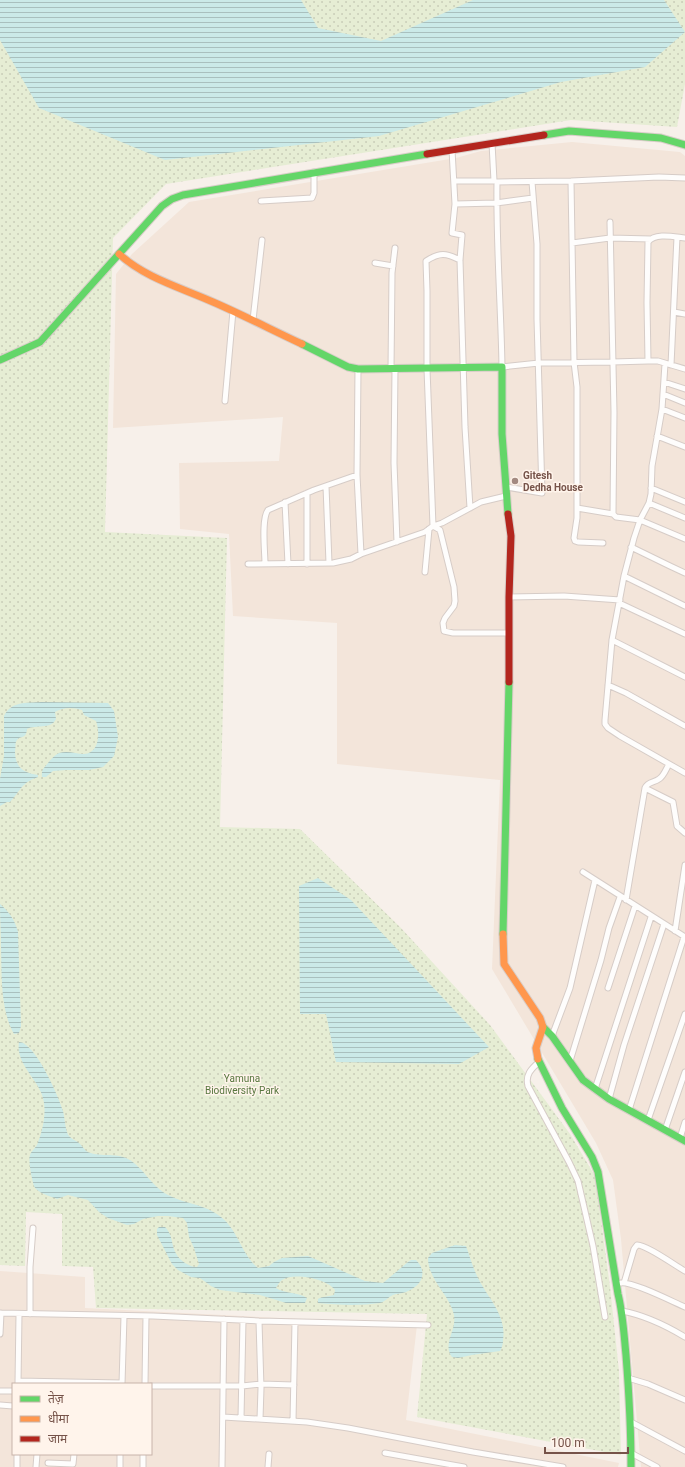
<svg xmlns="http://www.w3.org/2000/svg" width="685" height="1467" viewBox="0 0 685 1467" font-family="Roboto,'Noto Sans Devanagari',sans-serif">
<defs>
<pattern id="park-dots" width="8" height="8" patternUnits="userSpaceOnUse"><rect width="8" height="8" fill="#e6edd4"/><path d="M2 2h.1M6 6h.1" fill="none" stroke="#c9cdb8" stroke-width="1.8" stroke-linecap="round"/></pattern>
<pattern id="water-rules" width="6" height="5" patternUnits="userSpaceOnUse"><rect width="6" height="5" fill="#cbeae8"/><path d="M0 2.5h6" fill="none" stroke="#a9c0be"/></pattern>
</defs>
<rect width="100%" height="100%" fill="#f7f0ea"/>
<path fill="#f3e5da" fill-rule="evenodd" d="M572,142l108,10 5,4v1311h-44l-20,-228 -8,-59 -17,-37 -104,-174 8,-189 -163,-16v-141l-104,-7 -4,-82 -49,-5 -1,-66 100,-2 4,-44 -170,11 3,-154 16,-20 57,-52 267,-44 25,-7z
M0,1271l85,6v31l332,17 -11,95 213,43 -1,4h-618zM13,1384h138v70h-138z"/>
<path fill="url(#park-dots)" d="M0,0h685v84l-8,43 -106,-7 -405,64 -53,54 -8,294 122,6 -7,289 80,2 101,99 89,97 80,109 25,42 15,111 9,84 2,84 -204,-38 10,-103 -331,-6 -3,-41 -31,-1v-52l-36,-2 -1,54 -25,-1z"/>
<path fill="url(#water-rules)" d="M0,0h301l17,28 63,13 92,-41h191l21,32 -40,35 -84,15 -182,54 -214,24 -126,-52 -39,-68z
M41,702l67,1 6,8 4,26 -4,19 -11,11 -14,3h-23l-13,1 -7,6h-4c-1,-7 2,-9 6,-14 3,-4 7,-8 11,-10 9,-3 17,1 25,1 16,-1 16,-22 12,-33l-12,-6 -2,-5c-9,-3 -19,-3 -27,2l1,7c-5,11 -20,5 -29,10 -1,12 -8,5 -11,13 -1,2 0,6 -1,9 0,16 8,22 23,24v2c-17,6 -17,13 -28,25h-3l-7,4v-27l4,-23v-40c7,-15 23,-13 37,-14z
M318,878l33,22 138,147 -30,17 -123,-2 -10,-48h-26l-1,-128z
M0,904c9,8 15,16 18,28l3,94 -2,7 -5,1c-14,-25 -12,-58 -13,-87 0,-14 -1,-29 -1,-43z
M19,1042c16,0 40,55 44,69 2,7 2,22 7,26 3,3 7,4 10,7 2,2 4,5 6,7 12,7 29,1 42,8 15,8 23,27 40,36 17,9 37,9 53,22 17,13 20,37 37,51l11,-2 5,-4 8,-4 26,-2 57,25 18,2 25,-21 3,-2h5c12,12 6,25 -8,31 -5,3 -11,2 -15,4 -5,2 -8,7 -13,8 -20,3 -42,2 -62,0v-4c5,-3 10,-2 16,-4l1,-5c-8,-11 -41,-18 -53,-10 -3,2 -4,5 -6,8 10,6 22,4 31,10l-2,5h-19l-26,-8 -40,-5 -9,-4 -11,-8 -9,-1 -13,-7 -6,-6 -15,-29v-6l2,-2h6c11,11 3,24 20,36 4,2 7,4 12,4l2,-3 -5,-16 -5,-11 -2,-14 -4,-5 -15,-2h-10l-15,3 -9,5 -7,1 -19,-7 -9,-6 -11,-12 -20,-5 -11,4c-7,-3 -20,-6 -23,-13 -2,-7 -6,-24 -4,-31 1,-3 5,-7 7,-10 5,-13 9,-28 7,-42 -2,-22 -29,-37 -25,-61z
M455,1245l11,1c4,11 7,22 12,32 10,20 29,38 25,62 0,4 -1,8 -3,11l-28,4 -14,3 -6,-1c-10,-13 5,-27 2,-42 -4,-20 -26,-35 -26,-57l4,-5z"/>
<g fill="none" stroke-linecap="round" stroke-linejoin="round">
<defs>
<path id="street" d="M492,143l2,38
M452,150l3,54 -3,29 10,2 -2,25 5,167 5,81
M454,181h40l3,1 74,-1 88,-4 26,1
M571,181l3,181 3,25v131l-3,20 1,3 3,1 25,1
M497,182c-1,62 4,124 5,185l37,-4 73,-1 36,-1h10l27,8
M261,201l51,-3 2,-5v-21
M455,204l41,-1 37,-5
M610,222l4,190 -1,102 3,3 24,3 45,19
M572,243l38,-5 41,1
M375,263l18,3
M674,312l11,2
M253,320l9,-80
M648,361l-1,-58 1,-61c7,-10 27,-5 37,-4
M665,364l-3,45 -10,57 -1,28 -2,9 -9,17 -6,18 -10,38 -12,64 -7,80v4l3,4 12,8 65,37
M671,365l6,-128
M358,369l-1,106 4,79
M391,369l1,-96 3,-25
M395,369l-1,94 3,79
M664,382l21,7
M663,394l22,9
M225,401l8,-90
M662,409l23,9
M657,436l28,11
M326,486l3,77
M506,487l36,6 -5,-174v-75l-5,-62
M651,488l34,14
M307,493v71
M285,502l3,62
M649,503l36,15
M577,508l36,6
M433,526l7,4 14,57 1,14 -1,5 -9,12 -2,5 1,8 9,2h56
M433,526l9,-3 39,-21 25,-6
M631,547l39,19 15,7
M248,564l85,-1 18,-4 10,-5 64,-22 8,-6 -6,-157v-78l-1,-30c14,-9 20,-8 34,-1
M265,564c0,-12 -4,-45 3,-54l46,-20 43,-15
M425,572l4,-43
M624,576l61,30
M509,597l55,-1 56,4
M619,603l66,31
M612,640l73,37
M608,685l18,8 59,33
M645,788l28,14 4,24 8,7
M583,872l102,65
M626,900l19,-112c3,-7 9,-5 14,-9 5,-3 7,-10 10,-15
M675,931l10,-66
M608,988l27,-82
M552,1036l18,-48 25,-108
M570,1061l31,-101 8,-32 11,-31
M539,1062c-8,7 -14,13 -11,24l41,76 9,19 15,65 12,71
M595,1089l56,-172
M609,1099l15,-54 40,-121
M629,1110l55,-173
M648,1120l37,-106
M665,1130l20,-58
M680,1138l5,-16
M621,1283c11,-2 52,19 64,24
M624,1283l10,-34 3,-4c8,-1 39,21 48,26
M622,1311c22,4 43,14 63,26
M0,1313l153,3 106,5 169,4
M30,1314v-47l3,-39
M259,1321l2,67 -1,31
M0,1334l1,-21
M628,1378l20,6 37,16
M18,1381l104,2
M18,1383l1,-69
M122,1384l2,-68
M145,1384l1,-68
M151,1386h91l19,-2 33,1
M0,1391h13
M0,1405l13,1
M223,1417l84,5 41,6 125,24 90,15
M241,1418l2,-98
M293,1421l2,-99
M631,1422l54,29
M385,1453l79,14
M631,1453l26,14
M48,1463l25,1 1,-10
M17,1467v-13
M36,1467l1,-13
M120,1467v-13
M143,1467v-13
M222,1467l2,-148
M268,1467l1,-13"/>
<path id="fast" d="M544,135l25,-4 92,7 24,7
M302,344l46,23 10,2 144,-2v67l6,80
M0,360l40,-18 122,-136 10,-7 11,-4 244,-41
M503,934l6,-252
M543,1027l9,9 31,44 26,19 76,42
M538,1059l24,49 30,49 6,15 20,122c5,20 6,41 8,61 3,38 5,75 5,112"/>
<path id="slow" d="M119,254c26,24 63,34 94,48 30,13 59,28 89,42
M503,934l1,30 36,54 3,9 -7,21 2,11"/>
<path id="jam" d="M427,154l117,-19
M508,514l3,22 -2,61v85"/>
</defs>
<use href="#street" stroke="#d6ccc7" stroke-width="7"/>
<use href="#fast" stroke="#d8cdc8" stroke-width="9"/>
<use href="#slow" stroke="#d8cdc8" stroke-width="9"/>
<use href="#jam" stroke="#d8cdc8" stroke-width="9"/>
<use href="#street" stroke="#fefdfc" stroke-width="5"/>
<use href="#fast" stroke="#63d668" stroke-width="7"/>
<use href="#slow" stroke="#ff974d" stroke-width="7"/>
<use href="#jam" stroke="#b3261e" stroke-width="7"/>
</g>
<circle fill="#a38a81" stroke="#fff4eb" stroke-width="1.5" cx="515" cy="481" r="4"/>
<g text-anchor="middle" dominant-baseline="central" stroke-width="3" stroke-linejoin="round" paint-order="stroke">
<g font-size="10" font-weight="bold" fill="#765349" stroke="#fff4eb" text-anchor="start">
<text x="523" y="475">Gitesh<tspan x="523" dy="12">Dedha House</tspan></text>
</g>
<g font-size="10" fill="#57763e" stroke="#fff4eb">
<text x="242" y="1078">Yamuna<tspan x="242" dy="12">Biodiversity Park</tspan></text>
</g>
</g>
<rect x="12" y="1383" width="140" height="72" fill="#fff4eb" stroke="#c8b4aa"/>
<rect x="20" y="1396" width="20" height="6" fill="#63d668" stroke="#c8b4aa"/>
<text x="48" y="1403" font-size="12" fill="#765349">तेज़</text>
<rect x="20" y="1416" width="20" height="6" fill="#ff974d" stroke="#c8b4aa"/>
<text x="48" y="1423" font-size="12" fill="#765349">धीमा</text>
<rect x="20" y="1436" width="20" height="6" fill="#b3261e" stroke="#c8b4aa"/>
<text x="48" y="1443" font-size="12" fill="#765349">जाम</text>
<path d="M545 1447v6h83v-6" fill="none" stroke="#765349" stroke-width="2"/>
<text x="551" y="1447" font-size="12" fill="#765349" stroke="#fff4eb" stroke-width="3" paint-order="stroke">100 m</text>
</svg>
